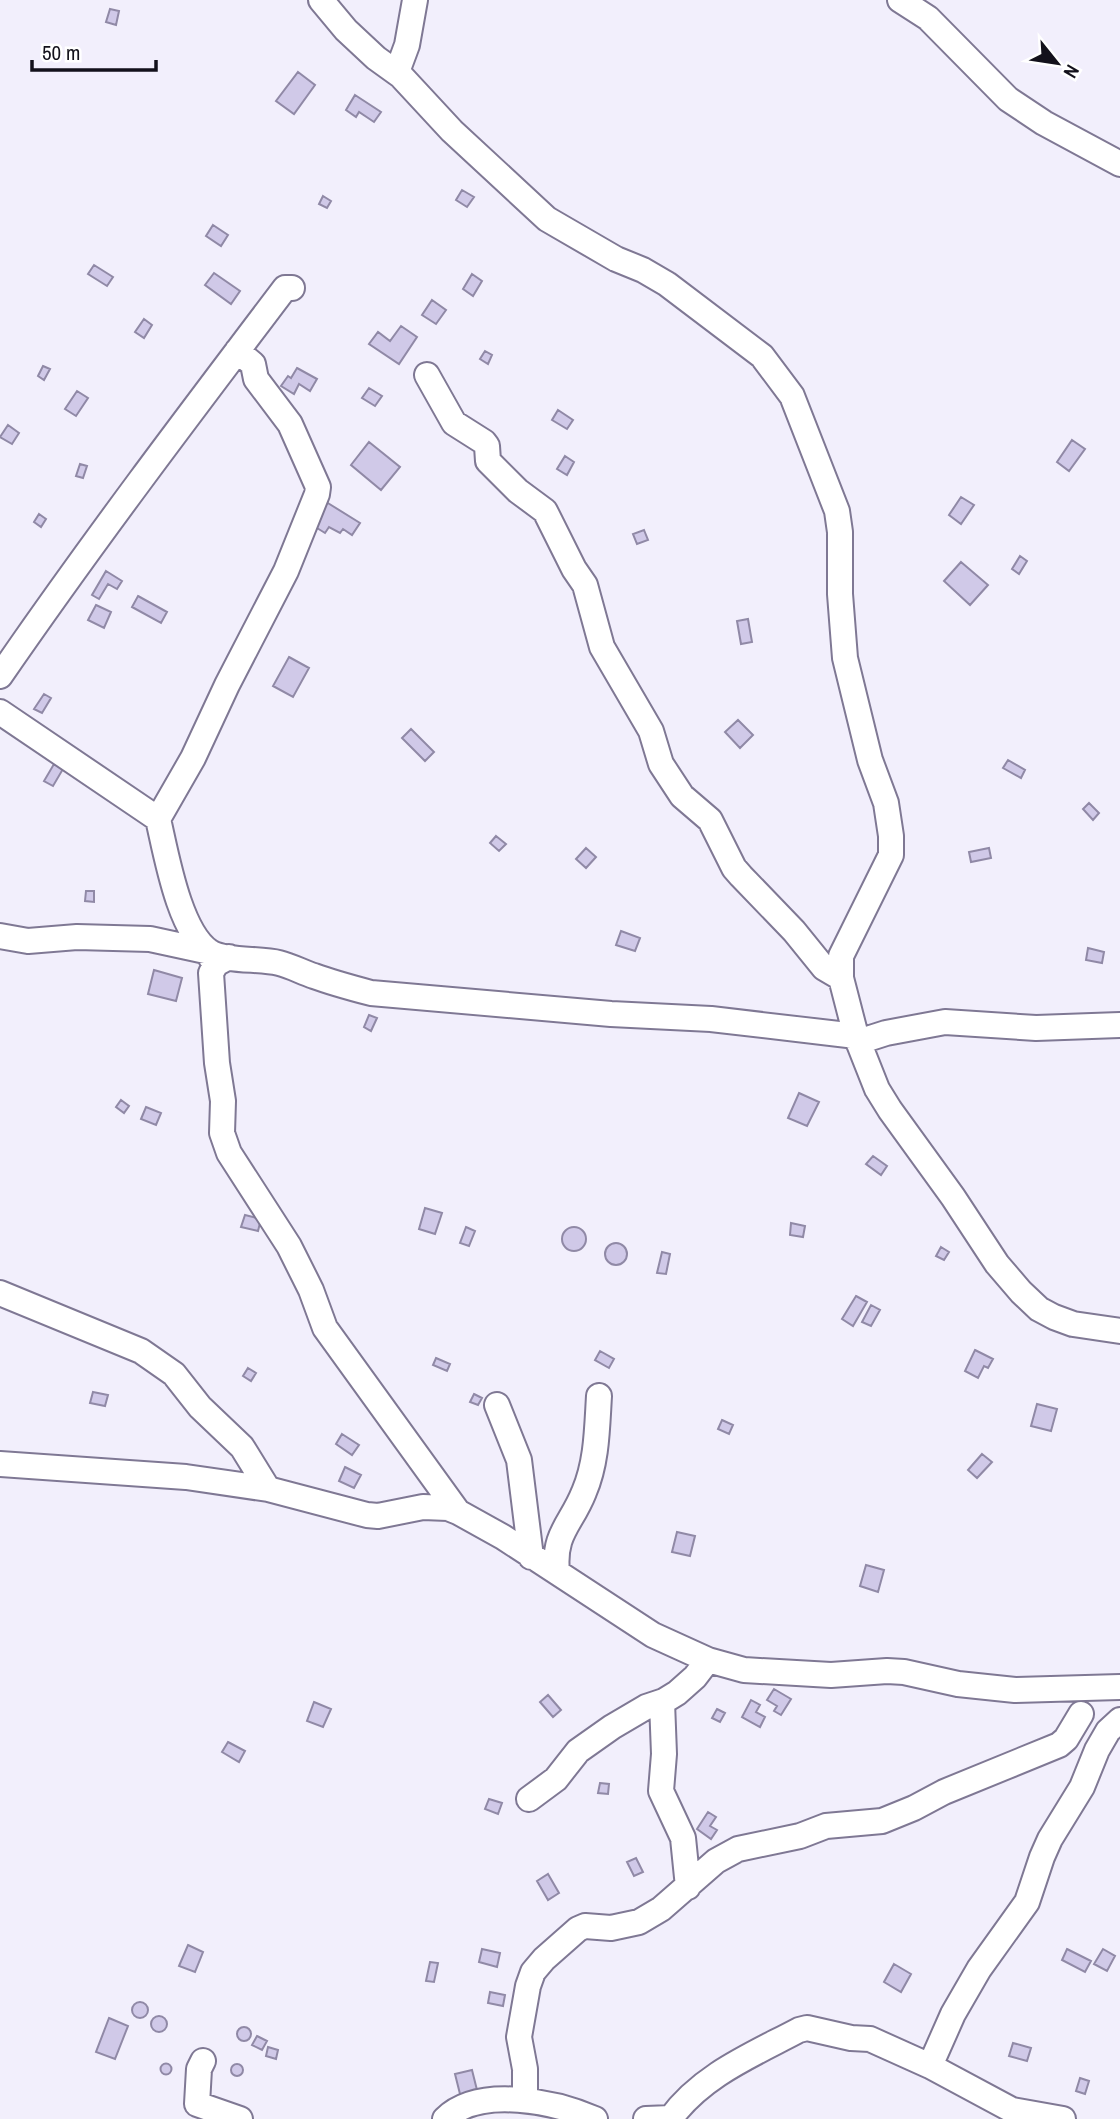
<svg xmlns="http://www.w3.org/2000/svg" width="1120" height="2119" viewBox="0 0 1120 2119" font-family="'Archivo Narrow',sans-serif">
<rect width="100%" height="100%" fill="#f2effc"/>
<path fill="#d0c9e8" stroke="#9089a6" stroke-width="2" d="M110,9l9,2 -3,14 -10,-3z
M298,72l17,13 -21,29 -18,-13z
M355,95l26,17 -7,10 -15,-10 -3,5 -10,-7z
M462,190l12,7 -7,10 -11,-7z
M323,196l8,5 -4,7 -8,-4z
M213,225l15,10 -7,11 -15,-10z
M94,265l19,12 -6,9 -19,-12z
M214,273l26,18 -9,13 -26,-19z
M472,274l10,7 -9,15 -10,-7z
M432,300l14,10 -10,14 -14,-9z
M144,319l8,6 -8,13 -9,-6z
M401,326l16,11 -18,27 -30,-20 9,-12 12,9z
M485,351l7,4 -4,9 -8,-5z
M43,366l7,3 -6,11 -6,-4z
M297,368l20,11 -7,12 -11,-7 -5,10 -13,-8 7,-10 3,2z
M369,388l13,8 -7,10 -13,-8z
M77,391l11,7 -12,18 -11,-7z
M558,410l15,10 -6,9 -15,-9z
M8,425l11,8 -7,11 -12,-7z
M1072,440l13,9 -16,22 -12,-9z
M369,442l31,25 -19,23 -30,-25z
M565,456l9,6 -7,13 -10,-6z
M80,464l7,2 -4,12 -7,-2z
M961,497l13,8 -13,19 -12,-9z
M323,500l37,23 -8,12 -9,-6 -3,4 -11,-6 -4,6 -16,-10z
M39,514l7,5 -5,8 -7,-5z
M644,530l4,10 -11,4 -4,-10z
M1020,556l7,5 -8,13 -7,-5z
M961,562l27,23 -18,20 -26,-24z
M106,571l16,10 -5,8 -9,-5 -9,15 -7,-4z
M138,596l29,16 -6,11 -29,-16z
M96,605l15,7 -7,16 -16,-8z
M748,619l4,23 -11,2 -4,-23z
M289,657l20,11 -16,29 -20,-11z
M44,694l7,4 -9,15 -8,-4z
M738,720l15,15 -13,13 -15,-16z
M411,729l23,23 -9,9 -23,-23z
M1008,760l17,10 -4,8 -18,-10z
M54,764l9,5 -10,17 -9,-5z
M1089,803l10,10 -6,7 -10,-11z
M496,836l10,8 -7,7 -9,-8z
M586,848l10,9 -10,11 -10,-9z
M989,848l2,10 -20,4 -2,-10z
M86,891h8v11l-9,-1z
M621,931l19,7 -5,13 -19,-6z
M1088,948l16,4 -2,11 -16,-3z
M154,970l28,8 -6,23 -28,-7z
M369,1015l8,3 -6,13 -7,-4z
M799,1093l20,9 -12,24 -19,-8z
M121,1100l8,6 -5,7 -8,-6z
M146,1107l15,6 -5,12 -15,-6z
M873,1156l14,10 -6,9 -15,-11z
M425,1208l17,5 -7,21 -16,-5z
M245,1215l16,4 -3,12 -17,-4z
M791,1223l14,3 -2,11 -13,-2z
M466,1227l9,4 -6,15 -9,-3z
M562 1239a12 12 0 1 1 24 0a12 12 0 1 1-24 0Z
M605 1254a11 11 0 1 1 22 0a11 11 0 1 1-22 0Z
M941,1247l8,5 -5,8 -8,-4z
M662,1252l8,2 -4,20 -9,-1z
M856,1296l11,6 -14,24 -11,-7z
M871,1305l9,5 -9,16 -9,-4z
M975,1350l18,9 -5,9 -4,-2 -6,12 -13,-7z
M600,1351l14,8 -5,9 -14,-8z
M436,1358l14,6 -3,7 -14,-6z
M248,1368l8,5 -5,8 -8,-5z
M93,1392l15,3 -3,11 -15,-3z
M474,1394l8,4 -4,7 -8,-3z
M1037,1404l20,5 -6,22 -20,-5z
M722,1420l11,5 -4,9 -11,-5z
M342,1434l17,11 -7,10 -16,-11z
M982,1454l10,8 -15,16 -9,-8z
M345,1467l16,8 -7,13 -15,-7z
M677,1532l18,4 -5,20 -18,-4z
M866,1565l18,5 -6,22 -18,-6z
M774,1689l17,10 -10,16 -7,-4 3,-5 -10,-6z
M548,1695l13,15 -8,7 -13,-15z
M751,1700l9,5 -4,7 9,5 -5,10 -18,-10z
M314,1702l17,7 -8,18 -16,-6z
M717,1709l8,4 -5,9 -8,-4z
M228,1742l17,9 -6,11 -17,-10z
M600,1783l9,1 -1,10 -10,-1z
M489,1799l13,4 -4,11 -13,-5z
M708,1812l8,5 -6,9 7,4 -6,9 -14,-10z
M636,1858l7,14 -9,4 -7,-14z
M548,1874l11,19 -11,7 -11,-19z
M188,1945l15,7 -8,20 -16,-6z
M482,1949l18,4 -3,14 -18,-5z
M1067,1949l24,12 -6,11 -23,-12z
M1103,1949l12,7 -8,15 -13,-7z
M430,1962l8,1 -4,19 -8,-1z
M894,1964l17,10 -10,18 -17,-10z
M490,1992l15,3 -2,11 -15,-3z
M132 2010a8 8 0 1 1 16 0a8 8 0 1 1-16 0Z
M151 2024a8 8 0 1 1 16 0a8 8 0 1 1-16 0Z
M109,2018l19,8 -13,33 -19,-7z
M237 2034a7 7 0 1 1 14 0a7 7 0 1 1-14 0Z
M257,2036l10,5 -5,9 -10,-5z
M1013,2043l18,5 -4,13 -18,-5z
M268,2047l10,3 -2,9 -10,-3z
M160.5 2069a5.5 5.5 0 1 1 11 0a5.5 5.5 0 1 1-11 0Z
M231 2070a6 6 0 1 1 12 0a6 6 0 1 1-12 0Z
M472,2070l6,24 -17,4 -6,-24z
M1080,2078l9,3 -4,13 -9,-3z"/>
<g fill="none" stroke-linecap="round" stroke-linejoin="round">
<defs>
<path id="minor" d="M321,0l25,30 30,28 25,18 51,55 95,88 69,40 27,11 24,14 95,72 30,40 45,115 3,21v62l5,64 25,102 16,43 5,33v19l-50,101v22l15,58 21,53 13,21 63,87 44,67 24,28 18,17 15,8 19,7 47,7
M900,0l28,18 80,81 36,24 76,41
M397,72l10,-27 8,-45
M237,351l16,13 3,15 34,45 28,63 -1,7 -31,77 -59,114 -34,73 -35,61c8,34 21,113 52,133 16,10 50,6 69,11 12,3 23,9 35,13 19,7 38,12 57,17l240,21 100,5 145,17
M427,375l27,48 30,19 3,4 1,15 30,30 27,20 29,58 11,16 17,62 49,84 10,33 21,32 28,24 24,48 7,8 53,55 30,37 17,10
M0,676c91,-132 188,-260 285,-388h7
M0,712l158,107
M0,936l28,5 49,-4 73,2 60,13 1,6
M229,957l-13,7 -5,9 6,90 6,38 -1,32 7,20 60,93 22,44 14,38 133,184
M858,1042l28,-9 59,-11 91,6 84,-3
M0,1293l141,58 33,23 26,33 42,40 26,42 99,26 11,1 45,-9 25,1 10,4 45,25 150,98 55,25 36,10 87,5 56,-4 17,1 54,12 57,6 105,-3
M497,1405l22,55 12,97
M0,1464l186,13 82,12
M557,1572c-4,-39 14,-47 27,-80 13,-30 13,-64 15,-96
M662,1702l2,52 -3,37 22,47 5,49
M529,1799l27,-20 22,-28 34,-24 34,-20 18,-6 13,-8 18,-16 13,-17
M203,2061l-4,8 -2,35 43,15
M522,2100l3,-10v-21l-6,-32 9,-51 5,-14 11,-13 34,-30 7,-3 26,2 28,-6 22,-13 55,-48 22,-12 62,-13 26,-10 56,-5 32,-13 30,-16 115,-47 7,-6 15,-25
M445,2119c35,-34 111,-17 150,0
M646,2119l25,-1
M670,2119c32,-44 82,-64 129,-89l8,-2 44,10 19,1 60,27
M1063,2119l-51,-9 -82,-44 23,-52 26,-45 48,-67 15,-45 8,-18 32,-52 15,-37 11,-19 12,-11"/>
</defs>
<use href="#minor" stroke="#7f7894" stroke-width="28"/>
<use href="#minor" stroke="#fff" stroke-width="24"/>
</g>
<g transform="translate(1057 63) rotate(120)" stroke="#ffffff" stroke-width="5" paint-order="stroke">
<path d="M0-5L12 26L0 18L-12 26Z" fill="#13111b"/>
<text y="-10" font-size="19" font-weight="bold" text-anchor="middle" fill="#13111b">N</text>
</g>
<path d="M32 60v10h124v-10" fill="none" stroke="#13111b" stroke-width="3.5"/>
<text x="42" y="60" font-size="21" fill="#13111b" stroke="#ffffff" stroke-width="5" paint-order="stroke">50 m</text>
</svg>
